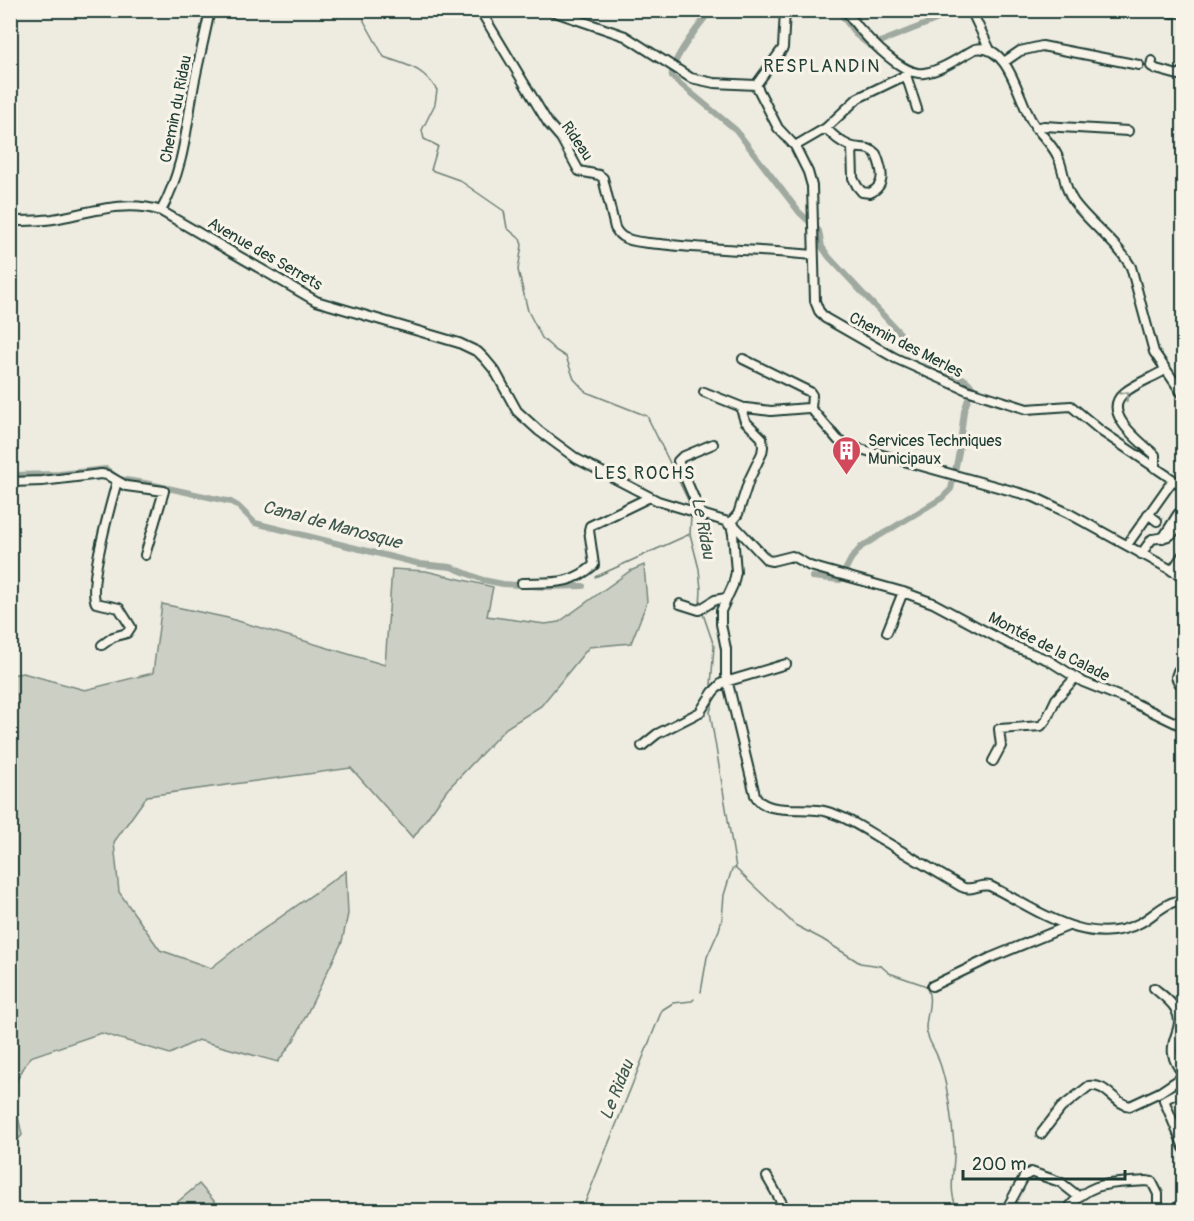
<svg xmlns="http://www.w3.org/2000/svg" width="1194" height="1221" viewBox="0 0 1194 1221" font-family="Pangolin,sans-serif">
<rect width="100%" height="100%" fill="#eeece1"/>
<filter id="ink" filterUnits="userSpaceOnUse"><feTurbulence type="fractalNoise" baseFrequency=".0167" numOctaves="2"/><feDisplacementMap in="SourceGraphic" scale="12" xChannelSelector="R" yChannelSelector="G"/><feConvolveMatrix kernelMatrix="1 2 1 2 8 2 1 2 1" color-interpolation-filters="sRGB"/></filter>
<g filter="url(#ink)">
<path fill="#cccfc4" stroke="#76867c" stroke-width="1.5" d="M644,565l3,37 -16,41 -42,4 -48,59 -35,22 -59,62 -34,48 -62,-70 -204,28 -33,46 5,50 41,58 51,18 27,-21 108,-76 2,43 -6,28 -48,98 -16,22 -80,-22 -28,14 -69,-21 -71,24 -18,31 10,47 -11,13v-473l12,-2 62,17 68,-17 9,-69 66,14 157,47 7,-96 34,2 67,16 -6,29 58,8 14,-2 71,-51z
M199,1184l23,26h-54z"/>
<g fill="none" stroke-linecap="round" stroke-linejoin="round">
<path stroke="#6c7e74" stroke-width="1.5" d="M364,10v11l20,36c25,9 38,10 53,33l-2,14 -13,26 2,9 14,7 -7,24 28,10 45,31 3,17 13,11 2,6 -4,25 10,41 14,27 13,12 11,7 8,22 12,13 61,24 41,84 1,6
M691,514l-1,20 9,35 2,20 -1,18
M595,577l95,-43
M702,611l12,35 -3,39 2,3
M736,869l59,56 27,14 38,24 21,3 8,7 35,12c11,10 2,30 2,43 1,12 8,19 12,30 10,26 13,58 16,86 2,20 -8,51 5,66
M701,992l6,-35 12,-27 3,-11 2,-24 8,-26 4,-1 -26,-156 5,-17
M582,1210l80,-200 11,-7 19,-2 2,-2"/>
<path stroke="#9fa99f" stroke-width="6" d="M711,10c-10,13 -43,53 -39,67l64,53 63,82 20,19 3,16 7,10 97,104c13,12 38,11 46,26l-8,24 -5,41 -8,37 -9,9 -81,49 -10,12 -11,21 -28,-3
M838,10l18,25 14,11 76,-30 5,-6
M10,475l49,-1 47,-5 13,10 26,4 86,19 7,4 17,17 165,41 31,3 32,13 20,4 42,3 38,-1"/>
<defs>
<path id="minor" d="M480,10l68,113 13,15 18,33 20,4 4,3 12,50c3,5 5,8 10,10 13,6 31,5 45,7 48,5 95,5 143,10
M549,10l76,26 66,42 23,5 42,2 22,43 17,18 13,26 4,14 3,115 4,10 6,7 70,40 72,32 60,19 44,-3 30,25 83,56
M846,10c10,19 56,67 78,63 17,-2 36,-16 51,-24 32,-7 43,47 55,69 7,14 20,23 27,37 8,15 6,32 17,47 17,23 43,40 57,65l23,85 30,44
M971,10l18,38
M1168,10l3,3h13
M1152,61l-1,5 5,3 22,6 6,-4
M1004,62l16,-11 22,-5 97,19
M906,75l11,34
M756,85l27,-37 2,-38
M826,128c7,8 14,14 24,18 9,4 18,-1 26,8 6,15 11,31 -6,39l-8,-1 -5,-6 -4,-8 -1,-31
M1035,128l9,-2 84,5
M795,146l31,-18 32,-30 48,-23 4,-4
M161,211c23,-43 25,-81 33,-127 5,-25 11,-49 16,-74
M10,221c15,0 29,0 43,-2 35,-6 72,-20 108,-8l155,90 143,42 19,9 7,7 10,12 22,40 22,20 38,28 81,42 70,21 1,3 4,-1 34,36 5,1 20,-5 18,10 93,26 30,11 78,42 37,15 35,22 45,18 56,27
M743,359l67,33 2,3 -1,14
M704,392l40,16
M1155,468v-13c-13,-12 -55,-42 -31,-62 12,-10 28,-15 41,-23
M10,482l32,-1 59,-7 6,1 19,11 38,5 -19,64
M700,512l-22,-51 4,-4 31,-13
M1148,514l9,7
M732,521l6,-7 11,-34 13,-27 1,-6 -1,-9 -17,-17 -3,-9 4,-4 25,3 37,-3 6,4 24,28 8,5 188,52 34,16 116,64
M731,525l2,9 3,38 -3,13 -12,26v13l5,25v26l29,120c10,22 52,10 73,17 21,6 39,19 58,30 25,15 51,30 76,45 10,5 18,-4 28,-1 45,22 97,64 150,37 14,-7 27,-24 44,-22
M1127,545l46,-65
M1141,554l11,-15c21,-3 18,-1 31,-20v-3l-5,-2 -15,24
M1172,571l12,-18
M522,583c30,-1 48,3 72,-18l-5,-35 1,-4 60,-29
M680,604l19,6 16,-10 11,-2
M1183,629h1
M887,632l16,-40
M102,645l11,-8 14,-4 4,-6 -12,-19 -23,-5c-9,-18 15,-99 21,-122
M1184,670l-6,1 -2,6 3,6 5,1
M642,746l15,-12 43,-22 13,-20 9,-9 64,-19
M993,761l8,-15 -2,-17 42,-3 5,-6 10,-21 19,-21
M932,986l58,-28 78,-32
M1154,988c7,6 16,12 21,20 11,20 -5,28 -2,46 1,8 6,15 11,21
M1184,1089l-20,11 20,48
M1041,1134l20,-26 28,-22c18,-3 25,18 41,20l30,-14 24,-16
M767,1177l19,33
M1006,1210l18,-33 7,-5 29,10 19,15
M1067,1210c22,-30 45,-26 79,-29l6,1 6,12v16"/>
</defs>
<use href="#minor" stroke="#1f3d34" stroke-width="12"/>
<use href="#minor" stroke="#f7f3e8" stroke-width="8"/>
</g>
<defs><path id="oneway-chevron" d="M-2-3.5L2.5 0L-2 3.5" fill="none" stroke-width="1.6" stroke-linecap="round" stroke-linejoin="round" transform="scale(1.5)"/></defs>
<use stroke="#8b988e" href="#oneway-chevron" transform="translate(1125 395) rotate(-45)"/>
</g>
<defs>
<symbol id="building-pin" viewBox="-11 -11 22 30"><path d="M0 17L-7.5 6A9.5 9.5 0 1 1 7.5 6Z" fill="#d1495b" stroke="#f7f3e8"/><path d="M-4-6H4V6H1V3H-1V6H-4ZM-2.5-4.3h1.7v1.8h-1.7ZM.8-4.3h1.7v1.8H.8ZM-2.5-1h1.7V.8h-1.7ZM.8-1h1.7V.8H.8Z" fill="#fff"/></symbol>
</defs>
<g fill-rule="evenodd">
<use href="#building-pin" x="830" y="434" width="33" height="45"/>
</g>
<g text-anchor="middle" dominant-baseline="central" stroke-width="6" stroke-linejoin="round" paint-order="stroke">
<g font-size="16" fill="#1f3d34" stroke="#f7f3e8">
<text transform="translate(176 109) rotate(-79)">Chemin du Ridau</text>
<text transform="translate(577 141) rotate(56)">Rideau</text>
<text transform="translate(265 254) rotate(30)">Avenue des Serrets</text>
<text transform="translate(906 345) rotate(27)">Chemin des Merles</text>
<text transform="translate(1049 647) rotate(27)">Montée de la Calade</text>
</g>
<g font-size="16" fill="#1f3d34" stroke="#f7f3e8" text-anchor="start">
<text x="868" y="441">Services Techniques<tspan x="868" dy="18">Municipaux</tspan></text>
</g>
<g font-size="18" letter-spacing="1.5" fill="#1f3d34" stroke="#f7f3e8">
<text x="822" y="66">RESPLANDIN</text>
<text x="645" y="473">LES ROCHS</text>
</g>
<g font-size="18" font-style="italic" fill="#3f584f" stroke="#f7f3e8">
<text transform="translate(332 525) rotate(15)">Canal de Manosque</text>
<text transform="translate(703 528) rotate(79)">Le Ridau</text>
<text transform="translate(617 1090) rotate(-68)">Le Ridau</text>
</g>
</g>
<rect width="1194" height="1221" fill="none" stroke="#f7f3e8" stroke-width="36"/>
<rect x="18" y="18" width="1158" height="1185" fill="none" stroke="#1f3d34" stroke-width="2" filter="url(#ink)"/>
<path d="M963 1170v9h162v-9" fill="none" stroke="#1f3d34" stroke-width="3"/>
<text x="972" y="1170" font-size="18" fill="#1f3d34" stroke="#f7f3e8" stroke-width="4.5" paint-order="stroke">200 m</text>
</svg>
